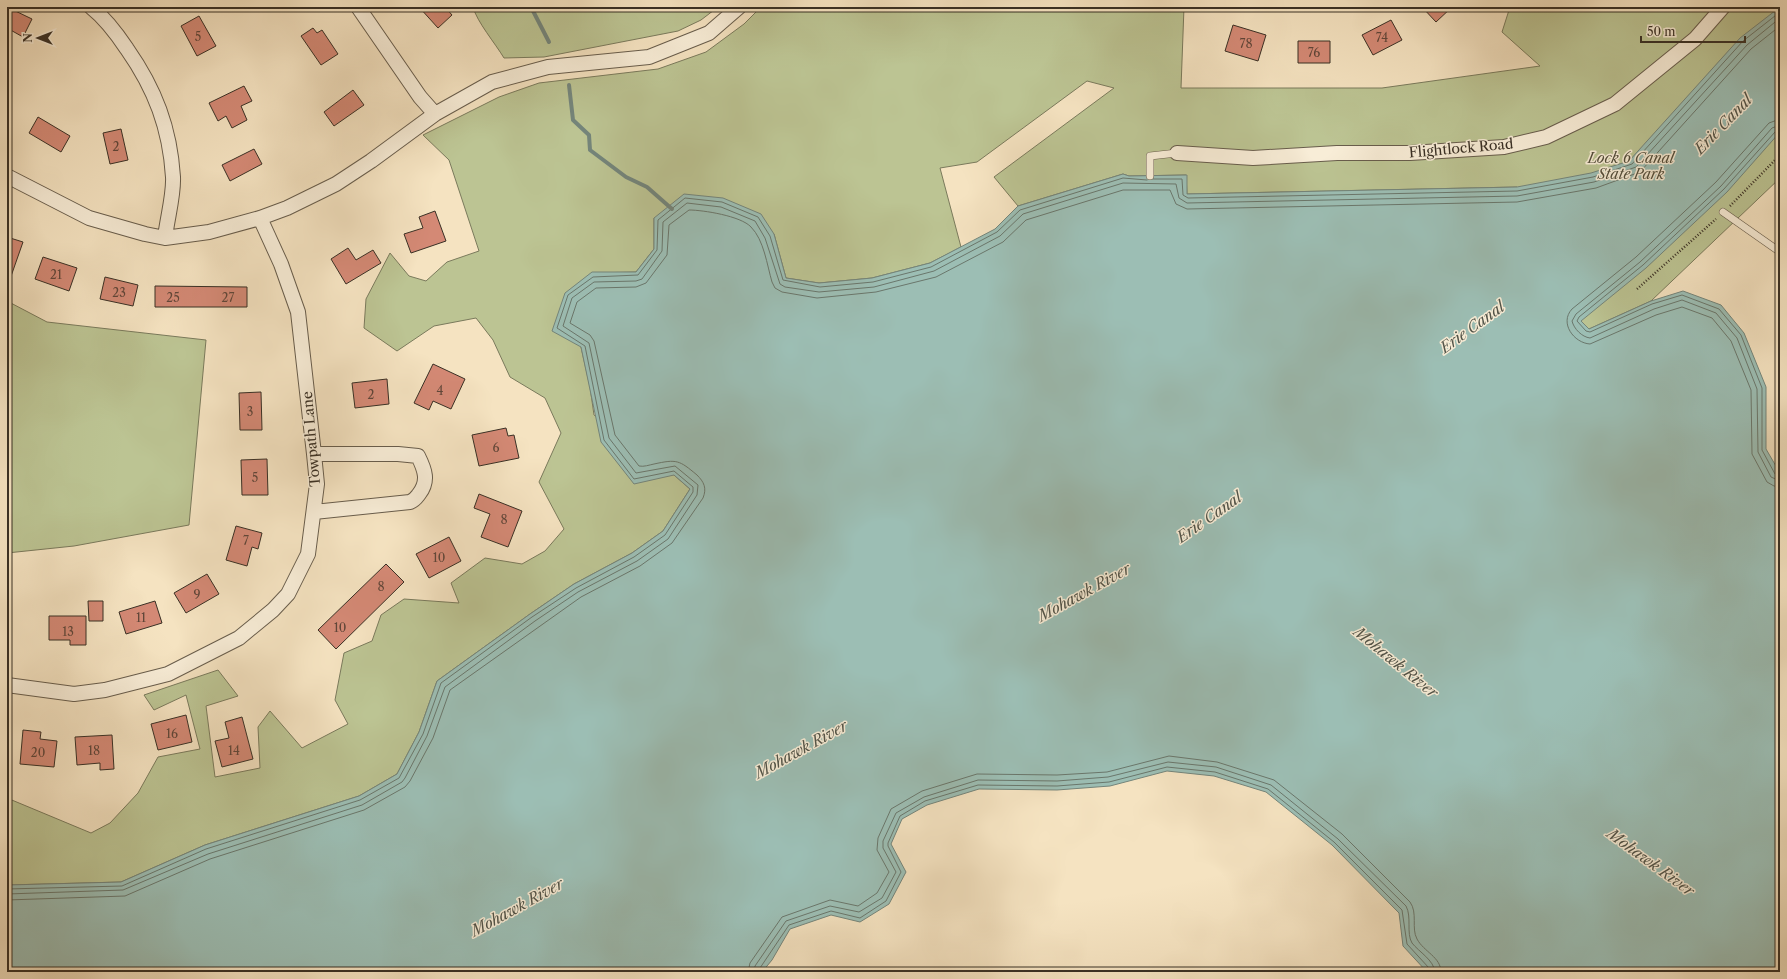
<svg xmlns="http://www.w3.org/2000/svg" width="1787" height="979" viewBox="0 0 1787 979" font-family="'Libre Caslon Text',serif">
<rect width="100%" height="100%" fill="#f5e3c1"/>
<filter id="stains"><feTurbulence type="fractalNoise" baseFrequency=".005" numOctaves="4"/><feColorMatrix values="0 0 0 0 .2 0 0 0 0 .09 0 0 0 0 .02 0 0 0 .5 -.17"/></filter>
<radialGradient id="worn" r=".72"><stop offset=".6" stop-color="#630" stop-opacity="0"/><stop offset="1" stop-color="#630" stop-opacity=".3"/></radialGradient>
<path fill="#bcc493" stroke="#7a7a5c" d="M473,7h245l-17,13 -23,11 -134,26 -40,1c-9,-15 -27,-36 -31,-51z
M761,7h423l-3,81h201l158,-22 -38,-34 8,-25h270v171l-129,123 -62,28 -8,-8 -64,-134 -330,7 -1,-19 -57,1 -6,-2 -105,32 -24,-29 120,-89 -27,-7 -110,81 -37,6 21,79 -31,16 -58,15 -53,5 -33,-5 -12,-44 -120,-16v31l-18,23 -44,1 -11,74 9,40 4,28 80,60 16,14 -27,42 -31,22 -58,31 -44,30 -93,67 -18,51 -22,42 -38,22 -154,49 -84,37 -114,3v-87l84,35 19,-10 28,-30 20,-36 42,-8 -14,-54 -32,15 -10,-15 74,-25 20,26 -32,10 9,71 45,-9 -2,-41 12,-16 32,37 46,-24 -13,-24 9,-47 28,-12 9,-26 23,-16 55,4 -8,-20 34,-25 37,6 23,-13 19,-22 -25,-47 22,-49 -16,-35 -35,-21 -17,-37 -17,-22 -42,8 -37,25 -33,-23 2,-29 24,-46 19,23 17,5 21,-19 32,-11 -30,-91 -26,-25 76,-38 40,-14 119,-14 48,-17 38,-28z
M7,301l40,21 159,18 -17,185 -115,21 -67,7z"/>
<path fill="#9cbeb4" stroke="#74857b" d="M1780,7v125l-53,60 -81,76 -65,53 8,8 62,-28 32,-10 38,14 23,28 22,54v62l14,24v499h-353l-24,-26 -4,-33 -67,-68 -66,-53 -52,-16 -47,-5 -57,15 -53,4 -78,-1 -52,16 -25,14 -11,25 15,28 -17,32 -29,18 -29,-7 -41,14 -18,31 -10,12h-755v-87l114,-3 84,-37 154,-49 38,-22 22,-42 18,-51 93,-67 44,-30 58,-31 31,-22 27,-42 -16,-14 -40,9 -33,-42 -20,-95 -29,-16 13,-38 27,-21h44l18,-23v-31l30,-24 39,4 38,16 13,20 12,44 33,5 53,-5 58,-15 65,-34 23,-23 105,-32 6,2 58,-1v19l330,-7 74,-14 38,-12 111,-123z"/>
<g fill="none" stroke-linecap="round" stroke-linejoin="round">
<path stroke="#6a776c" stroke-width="1" d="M1780,119l-11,4 -53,59 -80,75 -64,52c-13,14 2,34 18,35l66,-29 26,-8 30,11 19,23 20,49 1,64 15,28 7,4 6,1
M1780,125l-8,3 -51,58 -81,76 -64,52 -4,7c2,8 10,16 18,17l64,-29 28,-9 34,13 21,25 20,51 1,63 13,25 9,4
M1780,130l-5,2 -51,57 -81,76 -64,52 -2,4 9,10 4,1 62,-28 30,-9 37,14 22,26 21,53v62l13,24 5,2
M1153,179h29l1,16 5,3 329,-7 76,-14 39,-13 111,-123 37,-29
M7,889l115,-3 84,-37 154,-49 39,-22 24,-44 18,-51 91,-66 44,-29 58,-31 31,-22 28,-43v-5l-19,-16 -40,8 -30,-39 -19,-94 -28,-18 11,-33 25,-18 45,-2 19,-25 1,-30 27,-22 37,4 36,15 12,19 13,44 37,7 53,-5 58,-15 66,-35 23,-22 103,-32 24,2
M7,894l116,-4 85,-36 154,-49 40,-23 3,-4 22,-42 18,-49 90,-66 43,-29 59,-31 31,-22 29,-44 1,-10 -23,-19 -39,7 -27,-35 -20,-95 -26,-17 9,-28 22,-16 42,-1 6,-2 20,-28 1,-29 24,-19 34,4 34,14 10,17 15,46 5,3 34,5 55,-5 60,-16 66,-35 23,-22 100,-31 53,1 3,14 8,5 330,-7 77,-14 42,-15 111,-122 33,-27
M7,900l118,-4 85,-37 154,-49 41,-23 5,-6 23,-43 17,-48 131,-93 59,-31 32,-23 31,-45c4,-10 1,-16 -6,-23 -18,-15 -20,-16 -43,-11 -5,1 -10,3 -15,2l-24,-31 -21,-94 -4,-6 -20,-12 7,-21 19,-14 40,-1 10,-4 21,-28 2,-30 20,-15c14,0 52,6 62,17 13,13 16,38 21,55l3,6 7,4 35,6 59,-6 60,-15 67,-35 23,-22 97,-30h47l6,14 11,5 330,-7 79,-14 44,-16 111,-123 29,-23
M748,972l2,-9 32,-46 48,-17 28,6 19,-13 12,-21 -12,-22 1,-12 13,-29 31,-18 55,-17 80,1 50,-3 62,-16 48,6 57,18 68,54 68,68c8,11 1,26 7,37 7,13 24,18 24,33
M754,972l1,-6 31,-45 44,-15 29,6 23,-14 14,-26 -13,-24v-7l13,-28 28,-16 54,-17 79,1 51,-4 60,-15 48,5 55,18 67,54 68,67c6,11 0,27 6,37 7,9 22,17 23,29
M759,972l1,-4 29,-43 42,-14 29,7 26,-17 15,-29 -13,-26v-3l12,-27 25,-15 53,-16 79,1 52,-4 58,-15 48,5 53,17 66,53 68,68 5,34 22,24 1,4"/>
<path stroke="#74857b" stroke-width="4" d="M531,7l18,35
M569,85l4,35 16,15 1,15 36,27 21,10 25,22"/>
</g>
<path fill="#d48975" stroke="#393025" d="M7,7l25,12 -9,18 -16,-9z
M419,7h26l7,8 -14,13z
M1422,7h30l-16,15z
M199,16l17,30 -19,10 -16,-30z
M1391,20l11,20 -29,15 -11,-20z
M1233,25l33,10 -8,26 -33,-10z
M313,28l4,5 5,-3 16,24 -17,11 -20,-29z
M1298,41h32v22h-32z
M244,86l8,15 -11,5 6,14 -15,8 -6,-12 -8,5 -9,-18z
M353,90l11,15 -30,21 -10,-14z
M38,117l32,19 -9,16 -32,-19z
M121,129l7,31 -18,4 -7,-31z
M254,149l8,15 -32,17 -8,-16z
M435,211l11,30 -35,12 -7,-19 19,-6 -4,-11z
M7,237l16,5 -14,40 -2,-1z
M348,248l8,12 17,-10 8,13 -35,21 -15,-25z
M43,257l34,11 -8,23 -34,-12z
M105,277l33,8 -5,21 -33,-7z
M155,286l92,1v20h-92z
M433,364l32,15 -14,30 -18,-8 -4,9 -15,-7z
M387,379l2,25 -34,4 -3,-25z
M261,392l1,38h-22l-1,-37z
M506,428l2,8 6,-1 5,23 -40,8 -7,-31z
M267,459l1,36h-26l-1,-35z
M479,494l43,17 -14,36 -27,-10 9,-23 -16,-6z
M236,526l26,7 -4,16 -6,-2 -5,19 -21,-6z
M449,537l12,24 -32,17 -13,-24z
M386,564l18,18 -68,67 -18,-19z
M207,574l12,20 -33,19 -12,-20z
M88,601h15v20h-14z
M155,601l7,22 -36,11 -7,-22z
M49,616h37v29h-16v-5h-21z
M186,715l6,27 -34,8 -7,-26z
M242,717l11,42 -31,8 -7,-26 14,-3 -4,-16z
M23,730l18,2 -1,7 17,2 -3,26 -34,-3z
M112,735l2,34 -14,1v-7l-23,2 -2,-28z"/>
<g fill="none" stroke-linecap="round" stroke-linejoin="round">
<defs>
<path id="service" d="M1150,176v-20l27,-3
M1723,212l57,40"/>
<path id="minor" d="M91,7c15,12 26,27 36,42 28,40 43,79 46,128 1,18 -6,42 -8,61
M358,7l62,90 15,17
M1177,153l76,5 84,-5h73l94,-6 42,-10 69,-33 80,-65 28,-32
M7,176l82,42 56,16 20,4 44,-6 51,-14 27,-10 49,-24 35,-23 64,-47 57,-32 56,-15 101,-10 60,-24 30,-26
M314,512l96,-10c5,-2 6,-4 9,-8 10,-13 6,-24 -1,-38l-20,-2h-84
M7,685l67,9 31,-4 63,-16 71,-36 34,-28 15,-16 20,-40 9,-70 -3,-30 -16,-142 -17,-48 -21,-46"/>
</defs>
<use href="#service" stroke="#685d4c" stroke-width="8"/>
<use href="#minor" stroke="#685d4c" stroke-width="16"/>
<path stroke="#393025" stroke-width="2.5" stroke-dasharray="1 2" stroke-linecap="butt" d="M1730,206l50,-51
M1637,289l79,-70"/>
<use href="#service" stroke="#f8edd7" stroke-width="7"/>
<use href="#minor" stroke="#f8edd7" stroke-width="14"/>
</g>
<g text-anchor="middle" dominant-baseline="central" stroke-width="3" stroke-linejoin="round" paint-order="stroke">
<g font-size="12" fill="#604639">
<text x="198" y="36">5</text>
<text x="1382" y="37">74</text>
<text x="1246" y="43">78</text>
<text x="1314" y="52">76</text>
<text x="116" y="146">2</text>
<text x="56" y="274">21</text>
<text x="119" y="292">23</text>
<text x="173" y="297">25</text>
<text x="228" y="297">27</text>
<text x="440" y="390">4</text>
<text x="371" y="394">2</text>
<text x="250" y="411">3</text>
<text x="496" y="447">6</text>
<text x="255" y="477">5</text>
<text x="504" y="519">8</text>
<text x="246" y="540">7</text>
<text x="439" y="557">10</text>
<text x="381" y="586">8</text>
<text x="197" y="594">9</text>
<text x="141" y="617">11</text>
<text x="340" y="627">10</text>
<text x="68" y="631">13</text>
<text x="172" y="733">16</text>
<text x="94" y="750">18</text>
<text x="234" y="750">14</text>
<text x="38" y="752">20</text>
</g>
<g font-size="14" fill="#393025" stroke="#f8edd7">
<text transform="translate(1461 148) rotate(-5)">Flightlock Road</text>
<text transform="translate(311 439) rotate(-95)">Towpath Lane</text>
</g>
<g font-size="14" font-style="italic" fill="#534e3b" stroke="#f8edd7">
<text x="1631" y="158">Lock 6 Canal<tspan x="1631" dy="16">State Park</tspan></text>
</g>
<g font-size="15" font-style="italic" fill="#525449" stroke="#f8edd7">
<text transform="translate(1723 124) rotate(-46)">Erie Canal</text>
<text transform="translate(1472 327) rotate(-36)">Erie Canal</text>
<text transform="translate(1209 517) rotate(-35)">Erie Canal</text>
<text transform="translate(1084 592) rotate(-29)">Mohawk River</text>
<text transform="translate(1396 662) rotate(39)">Mohawk River</text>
<text transform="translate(801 749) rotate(-29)">Mohawk River</text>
<text transform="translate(1651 862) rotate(36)">Mohawk River</text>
<text transform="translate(517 907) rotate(-29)">Mohawk River</text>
</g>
</g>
<rect width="1787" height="979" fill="none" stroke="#f5e3c1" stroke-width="24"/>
<rect x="8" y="8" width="1771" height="963" fill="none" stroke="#393025" stroke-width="2"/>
<rect x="12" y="12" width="1763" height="955" fill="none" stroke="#393025"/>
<g transform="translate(38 38) rotate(270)" stroke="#f8edd7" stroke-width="3" paint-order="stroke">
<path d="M0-3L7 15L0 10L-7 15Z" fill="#393025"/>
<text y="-6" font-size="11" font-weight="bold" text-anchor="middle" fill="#393025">N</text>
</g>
<path d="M1641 36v6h104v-6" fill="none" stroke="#393025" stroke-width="2"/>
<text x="1647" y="36" font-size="12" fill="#393025" stroke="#f8edd7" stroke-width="3" paint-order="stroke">50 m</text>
<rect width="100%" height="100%" filter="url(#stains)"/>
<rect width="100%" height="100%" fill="url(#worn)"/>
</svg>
